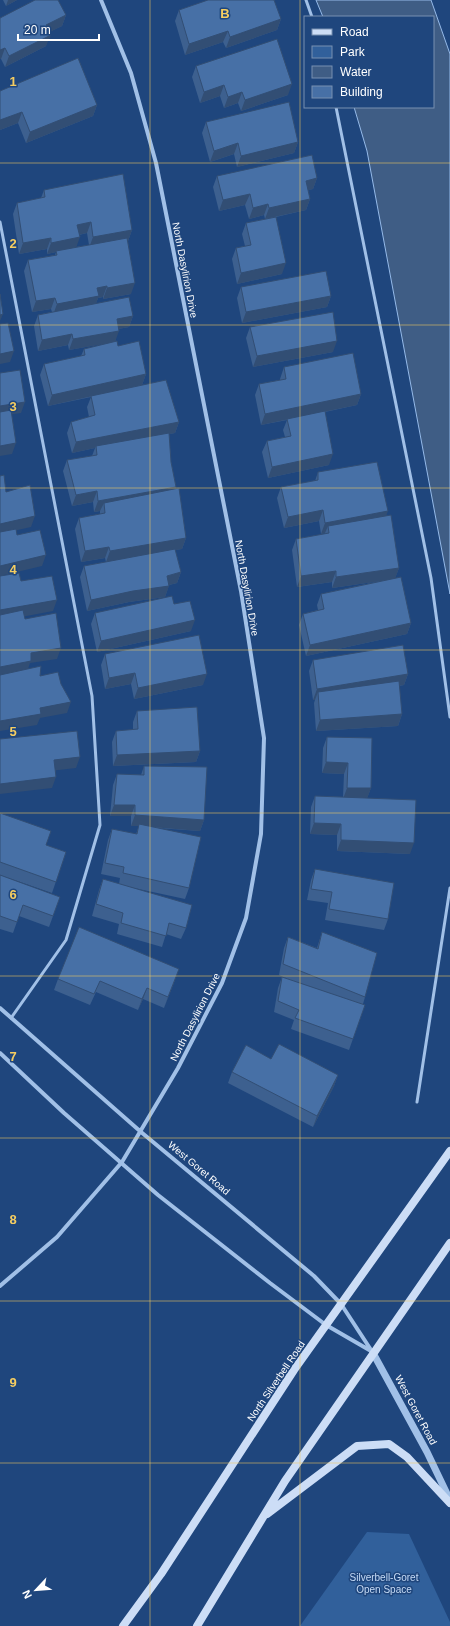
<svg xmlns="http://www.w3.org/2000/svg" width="450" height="1626" viewBox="0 0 450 1626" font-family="Helvetica,sans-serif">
<rect width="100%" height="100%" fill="#1f467d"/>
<path fill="#31609b" d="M367,1532l42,2 41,88v4h-150z"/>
<path fill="#3f5d85" stroke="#95bae9" d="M316,0h115l19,54v540l-83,-443 -13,-44h79v-90h-110z"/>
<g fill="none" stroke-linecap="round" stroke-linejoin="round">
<path stroke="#a1c0e7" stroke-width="3" d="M306,0l6,17
M336,107l95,471 19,139
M0,222l92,474 8,129 -34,115 -55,78
M417,1102l33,-214"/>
<path stroke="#a1c0e7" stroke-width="4" d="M0,1008l141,124 173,144 27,28 32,49
M0,1053l64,60 94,82 112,88 56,42 45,26
M0,1286l57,-49 65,-75 56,-94 44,-85 24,-65 15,-84 3,-96 -23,-147 -85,-428 -25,-90 -30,-73"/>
<path stroke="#a1c0e7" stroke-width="7" d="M373,1353l54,99 23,48"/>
<path stroke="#ccddf6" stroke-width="8" d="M267,1514l90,-68 32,-2 18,13 43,46
M123,1626l38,-52 133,-204 156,-219
M197,1626l88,-145 165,-238"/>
</g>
<path fill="#3d608f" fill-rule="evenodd" d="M3,0h14l-11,6z
M179,10l102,9 -4,11 -51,18 -3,-6 -38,13 -10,-34z
M66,15l-4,11 -13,6 -3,14 -41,21 -4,-8h-1v-41z
M196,66l92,29 -47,16 -3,-8 -14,5 -4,-12 -20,7 -8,-26z
M0,91l97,14 -4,11 -67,27 -8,-20 -18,7z
M206,122l92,20 -4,11 -57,14 -3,-13 -24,8 -8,-29z
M217,176l100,2 -4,11 -5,1 2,9 -4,11 -30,7 6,57 -45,10 -5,-25 4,-11 9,-2 -3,-12 4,-11 19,-4 -1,-4 -15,4 -4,-14 -26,6 -6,-24z
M44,190l88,40 -4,11 3,53 -28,5v-2l-5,1 -2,5 37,13 -4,11 -11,2 -3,13 3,4 28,28 -4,11 37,37 -4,11 -6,1 2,28 5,25v2l10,49 -4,11 -7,1 6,22 -4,11 -8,2 -4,12 -36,5 -42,9 -7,-34 4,-11 22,-4 -1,-4 -24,4 -6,-33 4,-11 21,-4v-3l-6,1 -1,-10 -21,4 -9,-35 4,-11 25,-4 3,-8 -23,5 -5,-20 4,-11 18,-5 -2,-10 4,-10 -43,9 -8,-31 4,-11 37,-8 3,-7 29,-7 -44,8 -1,-5 -30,6 -4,-25 4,-11 14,-3 -1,-3 -19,3 -8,-41 4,-11 27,-5 1,-3 -9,2v-5l-28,5 -6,-40 4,-11 24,-5zM87,233l2,12 -13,2 3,-12z
M241,287l90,9 -4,11 -85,16 -5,-25z
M250,327l83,25 -80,15 -7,-29z
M284,367l77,27 -4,11 -32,7 4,53 -61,13 -6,-26 5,-11 18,-4 -2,-7 4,-10 -26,5 -6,-30 4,-11 21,-4v-1z
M318,472l68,44 13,52 -4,10 16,45 -4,11 -101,22 -7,-31 4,-11 15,-4 -1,-5 4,-11 59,-13 -48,7v-6l-35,5 -5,-37 4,-11 29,-5v-1l-4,1 -2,-13 -35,7 -7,-30 4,-11 34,-6z
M174,604l17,27 -94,21 -6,-28 4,-11z
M105,654l98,31 -69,14 -3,-15 -26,5 -4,-24z
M313,660l95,14 -4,11 -5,1 3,28 -4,12 -82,5 -2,-28 1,-3h-2l-4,-29z
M137,711l63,40 -4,11 -83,4 -1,-24 4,-11 17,-1v-8z
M327,737l44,51 -4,10 43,56 -73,-3v-16l-27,-1 1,-27 4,-11 28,1 1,-23 -22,-1 1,-25z
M144,766l60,54 -4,11 -43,-3 32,60 -4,11 -65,-14 66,43 -5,11 -15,-5 -4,13 -45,-13 2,-10 -27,-8 7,-26 4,-11 16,5 1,-6 -19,-4 7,-34 4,-11 24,5 3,-8h-8v-10h-21l3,-31 4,-11 24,1z
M0,813l46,32 20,7 -14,41 -52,-18z
M315,869l73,50 -4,11 -59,-10 3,-17 -21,-3 4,-20z
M0,875l60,22 -11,30 -30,-11 -6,17 -13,-4z
M322,932l43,65 -2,7 2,1 -16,45 -58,-21 3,-9 -20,-8 4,-24 4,-11 4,1 -7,-3 5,-27 4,-11 29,11z
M58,979l117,1 -11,28 -21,-9 -5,11 -42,-18 -6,13 -36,-15z
M271,1059l67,16 -4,11 -21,41 -85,-44 4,-11z"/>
<path fill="#324e74" d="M8,0h9l-11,6z
M66,15l-4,11 -20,10 4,-11z
M281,19l-4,11 -51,18 4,-11z
M228,31l-5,11 -38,13 4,-11z
M51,35l-5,11 -41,21 4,-11z
M5,48l-4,11h-1v-9z
M292,84l-4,11 -47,16 4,-11z
M224,85l-4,11 -20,7 4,-11z
M242,92l-4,11 -14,5 4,-11z
M97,105l-4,11 -67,27 4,-11z
M22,112l-4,11 -18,7v-10z
M298,142l-4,11 -57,14 4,-11z
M238,143l-4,11 -24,8 4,-11z
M317,178l-4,11 -11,3 4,-11z
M250,194l-5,11 -26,6 4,-11z
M310,199l-4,11 -41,9 4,-11z
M268,204l-4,11 -15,4 4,-11z
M91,222l-4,11 -14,3 4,-11z
M132,230l-4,11 -39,7 4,-11z
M80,237l-4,11 -20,3v1l-9,2 4,-11z
M51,238l-4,11 -28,5 4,-11z
M286,263l-4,11 -45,10 4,-11z
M135,283l-4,11 -28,5 4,-11z
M107,286l-4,11 -5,1 -3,9 -42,8 4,-11 40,-16z
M331,296l-4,11 -85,16 4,-11z
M55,298l-4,11 -19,3 4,-11z
M3,314l-3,7v-6z
M133,316l-4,11 -16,3 4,-11z
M119,331l-4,11 -46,8 4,-11z
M72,334l-4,11 -30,6 4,-11z
M337,341l-4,11 -80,15 4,-11z
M14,351l-4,11 -10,2v-10z
M146,374l-4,11 -94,21 4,-11z
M361,394l-4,11 -96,20 4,-11z
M25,402l-4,11 -21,3v-10z
M179,422l-4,11 -79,15v-2l-1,2 -23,5 4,-11z
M16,443l-4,11 -12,2v-10z
M333,454l-4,11 -61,13 4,-11z
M176,487l-4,11 -68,5 -4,8 -6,1 4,-11z
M97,491l-4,11 -21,4 4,-11z
M323,510l-4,11 -35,7 4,-11z
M388,511l-4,11 -56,4 -3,7 -4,1 4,-11z
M35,516l-4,11 -31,7v-10z
M186,538l-4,11 -76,13 4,-11z
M109,547l-4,11 -24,4 4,-11z
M46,555l-4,11 -42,10v-10z
M399,568l-4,11 -63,9 4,-11z
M336,571l-4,11 -35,5 4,-11z
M181,572l-4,11 -12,3h4l-4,11 -36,5 -42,9 4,-11z
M57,600l-4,11 -53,10v-11z
M195,620l-4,11 -94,21 4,-11z
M411,623l-4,11 -101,22 4,-11z
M61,648l-4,11 -27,4 -3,9 -27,5v-10l31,-14z
M135,673l-4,11 -26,5 4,-11z
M207,674l-4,11 -69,14 4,-11z
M408,674l-4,11 -85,14 -1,-7 -3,8h-2l4,-11z
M71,702l-4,11 -27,5 -3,7 -37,6v-10l40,-13z
M402,714l-4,12 -82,5 4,-11z
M200,751l-4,11 -83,4 4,-11z
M80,757l-4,11 -26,3 4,-11z
M326,762l22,1 -4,11 -22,-1z
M56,777l-4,11 -52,6v-10z
M347,788h24l-4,11h-24z
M114,805h21l-4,11h-21z
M135,815l69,5 -4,11 -61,-5v-2v2h-8z
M314,823l27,1 -4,11 -27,-1z
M341,840l73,3 -4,11 -73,-3z
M179,969l-4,11 -11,28 4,-11z
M147,988l-4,11 -5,11 4,-11z
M338,1075l-4,11 -21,41 4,-11z"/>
<path fill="#4770a6" stroke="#324e74" d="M35,0h23l8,15 -20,10 5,10 -42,21 -4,-8 -5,2v-32z
M208,0h66l7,19 -51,18 -2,-6 -39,13 -10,-34z
M277,39l15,45 -47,16 -3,-8 -14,5 -4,-12 -20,7 -8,-26z
M78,58l19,47 -67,27 -8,-20 -22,8v-29z
M289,102l9,40 -57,14 -3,-13 -24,8 -8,-29z
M312,155l5,23 -11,3 4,18 -41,9 -1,-4 -15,4 -3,-14 -27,6 -6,-24z
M123,174l9,56 -39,7 -2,-15 -14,3 3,12 -29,6v-5l-28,5 -6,-40 28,-6 -1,-7z
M276,217l10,46 -45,10 -5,-25 15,-3 -5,-22z
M127,238l8,45 -28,5v-2l-10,2 2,8 -42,8 -2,-6 -19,3 -8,-41 29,-5 -1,-4z
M326,271l5,25 -85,16 -5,-25z
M0,294l3,20 -3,1z
M129,297l4,19 -16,3 2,12 -46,8 -1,-5 -30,6 -4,-25z
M333,312l4,29 -80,15 -7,-29z
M8,323l6,28 -14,3v-30z
M117,341l1,5 21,-5 7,33 -94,21 -8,-31 41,-9 -1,-6z
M353,353l8,41 -96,20 -6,-30 27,-5 -2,-12z
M20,370l5,32 -25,4v-33z
M166,380l13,42 -103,20 -5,-20 24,-7 -4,-19z
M11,410l5,33 -16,3v-34z
M325,411l8,43 -61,13 -5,-26 24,-5 -4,-17z
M169,433l2,29 5,25 -78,14 -1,-10 -21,4 -9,-35 30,-5 -1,-9z
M377,462l11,49 -63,12 -2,-13 -35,7 -7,-30 37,-7v-8z
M4,475l2,17 24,-7 5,31 -35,8v-48z
M179,488l7,50 -76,13 -1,-4 -24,4 -6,-33 26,-5 -1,-10z
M391,515l8,53 -63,9v-6l-35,5 -5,-37 33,-6 -1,-7z
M16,529l1,6 23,-5 6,25 -46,11v-34z
M175,549l6,23 -14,4 2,10 -36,5 -42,9 -7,-34z
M19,573l2,8 31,-5 5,24 -57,10v-34z
M401,577l10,46 -101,22 -7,-31 21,-5 -3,-15z
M172,596l2,8 16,-3 5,19 -94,21 -6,-28z
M23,610l2,9 31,-6 5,35 -30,5v8l-31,6v-52z
M199,635l8,39 -69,14 -3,-15 -26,5 -4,-24z
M403,645l5,29 -91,15 -4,-29z
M41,666l-1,10 18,-4 3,12 10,18 -31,6 1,6 -41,7v-46z
M399,681l3,33 -82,6 -2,-28z
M197,707l3,44 -83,4 -1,-24 22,-2 -1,-18z
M77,731l3,26 -26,3 2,17 -56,7v-45z
M327,737l45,1 -1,50h-24l1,-25 -22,-1z
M144,766l63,1 -3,53 -69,-5v-10h-21l3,-31 27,1z
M315,796l101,4 -2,43 -73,-3v-16l-27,-1z
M0,813l51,18 -5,14 20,7 -10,30 -56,-20z
M139,824l62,13 -12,51 -66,-15 1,-6 -19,-4 7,-34 25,5z
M315,869l79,14 -6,36 -59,-10 3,-17 -21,-3z
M0,875l60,22 -7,19 -30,-11 -6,17 -17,-6z
M103,879l89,26 -6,23 -17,-5 -3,13 -45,-13 2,-10 -27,-9z
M79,927l100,42 -11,28 -21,-9 -5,11 -42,-18 -6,13 -36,-15z
M322,932l55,21 -12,44 -82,-33 5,-27 30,12z
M282,977l83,28 -12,34 -58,-21 4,-8 -21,-9z
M279,1044l59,31 -21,41 -85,-44 14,-27 25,14z"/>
<path fill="none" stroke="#f5cd61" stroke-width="1" stroke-opacity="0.55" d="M150,0v1626M300,0v1626M0,163h450M0,325h450M0,488h450M0,650h450M0,813h450M0,976h450M0,1138h450M0,1301h450M0,1463h450"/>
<g text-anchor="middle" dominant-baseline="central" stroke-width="3" stroke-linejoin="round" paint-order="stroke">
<g font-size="10" fill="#fff" stroke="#1f467d">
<text transform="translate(185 270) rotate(79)">North Dasylirion Drive</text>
<text transform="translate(247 588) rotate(80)">North Dasylirion Drive</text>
<text transform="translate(195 1017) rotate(-63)">North Dasylirion Drive</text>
<text transform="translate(199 1168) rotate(40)">West Goret Road</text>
<text transform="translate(276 1381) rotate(-56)">North Silverbell Road</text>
<text transform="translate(416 1410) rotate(62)">West Goret Road</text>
</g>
<g font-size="10" fill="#c5daf5" stroke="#1f467d">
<text x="384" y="1577">Silverbell-Goret<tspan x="384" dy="12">Open Space</tspan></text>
</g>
</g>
<g font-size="13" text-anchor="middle" font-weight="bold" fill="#f5cd61" stroke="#1f467d" stroke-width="3" stroke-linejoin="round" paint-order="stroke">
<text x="225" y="18">B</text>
<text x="13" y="86">1</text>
<text x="13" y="248">2</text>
<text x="13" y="411">3</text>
<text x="13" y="574">4</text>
<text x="13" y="736">5</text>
<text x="13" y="899">6</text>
<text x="13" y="1061">7</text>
<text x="13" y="1224">8</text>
<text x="13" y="1387">9</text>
</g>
<rect x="304" y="16" width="130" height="92" fill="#1f467d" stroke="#7990b1"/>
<rect x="312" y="29" width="20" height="6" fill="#ccddf6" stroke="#7990b1"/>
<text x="340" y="36" font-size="12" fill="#ffffff">Road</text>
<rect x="312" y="46" width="20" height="12" fill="#31609b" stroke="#7990b1"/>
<text x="340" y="56" font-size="12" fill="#ffffff">Park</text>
<rect x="312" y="66" width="20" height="12" fill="#3f5d85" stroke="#7990b1"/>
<text x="340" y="76" font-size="12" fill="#ffffff">Water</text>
<rect x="312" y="86" width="20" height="12" fill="#4770a6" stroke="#7990b1"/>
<text x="340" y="96" font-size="12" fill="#ffffff">Building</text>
<g transform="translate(36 1590) rotate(244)" stroke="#1f467d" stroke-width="3" paint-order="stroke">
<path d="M0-3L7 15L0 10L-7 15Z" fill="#ffffff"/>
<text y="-6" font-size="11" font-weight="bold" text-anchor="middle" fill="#ffffff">N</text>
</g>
<path d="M18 34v6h81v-6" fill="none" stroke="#ffffff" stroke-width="2"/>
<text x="24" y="34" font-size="12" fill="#ffffff" stroke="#1f467d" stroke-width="3" paint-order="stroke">20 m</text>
</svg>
